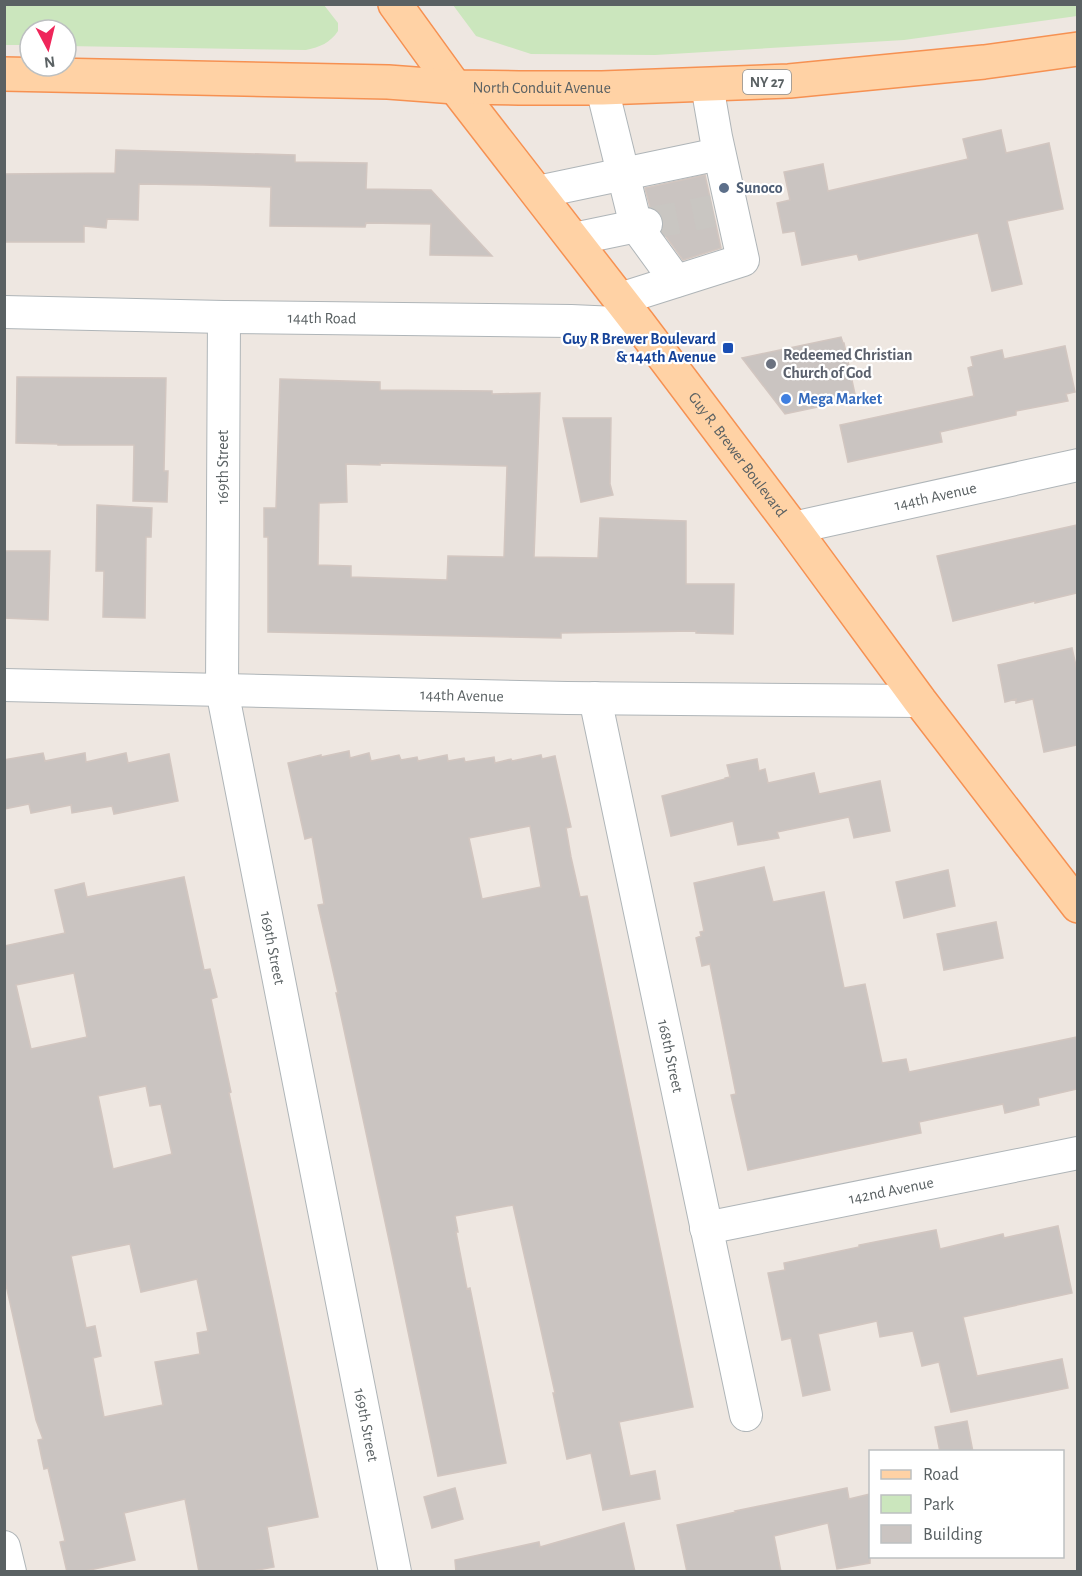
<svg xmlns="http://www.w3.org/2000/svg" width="1082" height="1576" viewBox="0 0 1082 1576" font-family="'Alegreya Sans',sans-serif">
<rect width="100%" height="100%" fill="#eee7e1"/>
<path fill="#cbe6bd" d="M5,4l319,1 14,18v8c-8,12 -18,16 -32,19l-240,-4v-16h-36v15h-25z
M1077,4v12l-173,24 -249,15 -124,-1 -55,-18 -23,-31z"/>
<path fill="#cac4c1" stroke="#d2c6c0" stroke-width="1.5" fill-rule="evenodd" d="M1001,130l5,23 43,-10 14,66 -56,12 15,63 -30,7 -14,-58 -119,27 -2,-6 -55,11 -7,-34 -12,2 -6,-30 13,-3 -6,-28 39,-8 5,27 140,-32 -5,-20z
M116,150l179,5v7l72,1 -1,26 65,1 61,66 -62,-1 1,-31 -65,-1 -1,4 -95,-1 1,-39 -67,-2 -65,-1 -1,36 -31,-1 -1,9 -22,-2v16h-80v-68l111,-1z
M705,175l16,73 -38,12 -21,-29 1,-11 -4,-8 -9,-5 -5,-19z
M841,337l2,6h1l12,56 -71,15 -43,-56z
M1065,346l10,46 -9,2 2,7 -52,10v4l-76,17 2,10 -94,20 -8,-37 134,-29 -6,-28 5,-2 -2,-9 31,-7 2,9z
M17,377l149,1 -2,93h4l-1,31 -34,-1 1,-56h-76v-1l-42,-1z
M280,379l100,3v8l112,1v3l48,-1 -6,164 64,1 2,-40 86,3v63h48l-1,50 -37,-1v-2l-135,2v5l-293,-6v-95h-4v-29h12zM380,463l127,3 -3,91 -56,-1 -1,24 -96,-3v-11l-33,-1 1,-62 28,-1 -1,-38 34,1z
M563,418h48l-1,66 3,11 -32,7z
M97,505l55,3 -1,29h-5l-1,81 -42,-1 1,-46h-8z
M1077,525v68l-42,10v-2l-82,20 -16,-65z
M4,551h46l-2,69 -44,-2z
M1072,648l5,22v75l-33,7 -11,-53 -17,4v-4l-11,3 -7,-37z
M349,751l1,7 19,-5 2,8 28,-6 2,5 16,-3 1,4 29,-6 1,6 16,-3 1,4 29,-5 1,6 16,-4 1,2 29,-6 1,4 13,-3 16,71 -5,1 5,29 9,40 7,-1 106,511 -74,15 11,54 25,-5 5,28 -57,11 -12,-57 -24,6 -14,-66h2l-14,-63 -28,-125 -58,11 3,16h-2l11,57 3,-1 36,175 -68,13 -48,-231 -47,-220 -7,-32h2l-20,-88 6,-1 -12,-67 -7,2 -17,-76 33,-8v2zM530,826l11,61 -59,12 -13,-61z
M43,753l2,8 40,-8 1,9 40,-9 2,10 41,-9 9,47 -64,13 -2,-8 -40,7 -1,-8 -40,8 -2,-9 -25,5v-49z
M757,759l2,12 6,-2 3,14 46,-10 5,21 61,-13 10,50 -36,7 -5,-21 -72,15 2,6 -41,7 -5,-24 -62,15 -9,-40 63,-17v-1l5,-1 -3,-12z
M764,867l9,35 51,-10 20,96 21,-4 17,79 24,-4 3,13 168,-35v52l-39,9 1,7 -34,8 -2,-9 -84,18 2,11 -173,37 -17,-75 5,-1 -26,-130 -8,2 -6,-28 5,-2 -1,-4 4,-1 -10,-48z
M948,870l7,36 -51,12 -8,-36z
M184,877l20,93 6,-1 7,28 -6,2 20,93 -2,1 47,221 42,203 -51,10 7,40 -26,5h-49l-14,-73 -61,14 11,47 -54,12h-14l-7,-30 5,-1 -17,-73 -4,1 -6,-29 5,-1 -7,-19 -32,-144v-330l61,-13 -10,-43 29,-7 3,14zM74,973l13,64 -56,12 -15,-64zM146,1086l4,20 11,-2 11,50 -59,15 -15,-73zM130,1244l11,48 56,-13 11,52 -11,2 3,21 -45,8 8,43 -59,12 -11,-59 8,-2 -6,-30 -9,2 -15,-72z
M996,922l7,36 -59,12 -7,-36z
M1058,1226l14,67 -109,24 14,59 85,-17 6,29 -117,24 -12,-50 -17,4 -9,-35 -33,6 -3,-16 -59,13 12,56 -27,6 -12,-58 -9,2 -14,-67 17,-3 -1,-7 75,-16v-2l77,-15 4,19 63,-15 1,4z
M967,1421l6,31h-33l-5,-25z
M455,1488l8,31 -31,9 -8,-31z
M847,1488l2,11 21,-5v69l-33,6 -9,-46 -54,13 7,36h-94l-10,-47 59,-13 -1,-1z
M624,1523l11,49h-179l-1,-12 84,-18 1,5z"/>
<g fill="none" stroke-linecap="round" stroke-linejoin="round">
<path stroke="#c9c6c2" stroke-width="32" stroke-dasharray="32 16" stroke-linecap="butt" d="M646,224l67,-13"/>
<defs>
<g id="minor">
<path d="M602,88l34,138 40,55"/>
<path d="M538,192l181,-38"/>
<path d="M574,239l72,-15"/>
<path d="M620,299l123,-39 -27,-123 -9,-52"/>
<path id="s1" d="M4,312l220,5 347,4 68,3"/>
<path id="s2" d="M224,317l-2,373 173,882"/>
<path id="s3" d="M793,528l285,-63"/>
<path id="s4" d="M4,685l563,13 353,3"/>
<path id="s5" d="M595,698l151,717"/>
<path id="s6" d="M706,1228l372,-75"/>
<path d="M4,1547l6,25"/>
</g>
<g id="major">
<path id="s7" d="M395,4l60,83 184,237 154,204 127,173 158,205"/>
<path id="s8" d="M4,74l384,8 67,5 64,1h83l187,-7 195,-19 94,-13"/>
</g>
</defs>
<use href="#minor" stroke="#afb5b8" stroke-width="34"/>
<use href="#major" stroke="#f69152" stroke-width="36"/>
<use href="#minor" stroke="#fff" stroke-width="32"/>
<use href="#major" stroke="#ffd2a5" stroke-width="33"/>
</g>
<circle fill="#5c6f8a" stroke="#fff" stroke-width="2" cx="724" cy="188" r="6"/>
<rect fill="#1a4fb4" stroke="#fff" stroke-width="2" x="722" y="342" width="12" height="12" rx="3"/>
<circle fill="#6b7280" stroke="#fff" stroke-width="2" cx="771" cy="364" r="6"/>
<circle fill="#3f7fe0" stroke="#fff" stroke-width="2" cx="786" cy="399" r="6"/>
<g text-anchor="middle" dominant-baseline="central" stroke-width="4.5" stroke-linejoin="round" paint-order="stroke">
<rect fill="#fff" stroke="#8c9092" stroke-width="1.5" x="743" y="70" width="48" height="24" rx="4.5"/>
<g font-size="15" font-weight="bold" fill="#5a6163">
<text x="767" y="82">NY 27</text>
</g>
<g font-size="16" fill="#5a6163" stroke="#fff">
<text stroke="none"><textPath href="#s8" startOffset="538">North Conduit Avenue</textPath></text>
<text stroke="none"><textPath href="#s1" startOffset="318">144th Road</textPath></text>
<text stroke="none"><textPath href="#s7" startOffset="566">Guy R. Brewer Boulevard</textPath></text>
<text transform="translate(223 467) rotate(-90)">169th Street</text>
<text stroke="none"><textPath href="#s3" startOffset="146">144th Avenue</textPath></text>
<text stroke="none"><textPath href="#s4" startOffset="458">144th Avenue</textPath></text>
<text stroke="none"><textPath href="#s2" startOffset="636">169th Street</textPath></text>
<text stroke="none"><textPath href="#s5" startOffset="366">168th Street</textPath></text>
<text stroke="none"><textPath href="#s6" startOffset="189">142nd Avenue</textPath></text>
<text stroke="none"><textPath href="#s2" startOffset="1122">169th Street</textPath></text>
</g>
<g font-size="16" font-weight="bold" fill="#4e5e75" stroke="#fff" text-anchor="start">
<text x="736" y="188">Sunoco</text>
</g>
<g font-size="16" font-weight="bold" fill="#164399" stroke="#fff" text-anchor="end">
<text x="716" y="339">Guy R Brewer Boulevard<tspan x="716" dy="18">&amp; 144th Avenue</tspan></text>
</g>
<g font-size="16" font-weight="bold" fill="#5b616d" stroke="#fff" text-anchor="start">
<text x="783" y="355">Redeemed Christian<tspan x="783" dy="18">Church of God</tspan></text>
</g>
<g font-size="16" font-weight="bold" fill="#366cbe" stroke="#fff" text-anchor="start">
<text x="798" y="399">Mega Market</text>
</g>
</g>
<rect width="1082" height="1576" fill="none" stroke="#5a6163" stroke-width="12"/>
<rect x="869" y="1450" width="195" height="108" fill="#ffffff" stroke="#bdc0c1" stroke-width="1.5"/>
<rect x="881" y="1470" width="30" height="9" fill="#ffd2a5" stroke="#bdc0c1" stroke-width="1.5"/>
<text x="923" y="1480" font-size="18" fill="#5a6163">Road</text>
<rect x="881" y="1495" width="30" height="18" fill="#cbe6bd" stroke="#bdc0c1" stroke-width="1.5"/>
<text x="923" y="1510" font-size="18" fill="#5a6163">Park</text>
<rect x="881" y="1525" width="30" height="18" fill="#cac4c1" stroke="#bdc0c1" stroke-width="1.5"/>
<text x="923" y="1540" font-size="18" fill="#5a6163">Building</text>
<g transform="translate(48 48) rotate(173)"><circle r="28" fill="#ffffff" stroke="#bdc0c1" stroke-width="1.5"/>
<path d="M0-4.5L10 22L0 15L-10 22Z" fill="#ef265a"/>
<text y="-9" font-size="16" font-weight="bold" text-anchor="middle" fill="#5a6163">N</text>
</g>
</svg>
